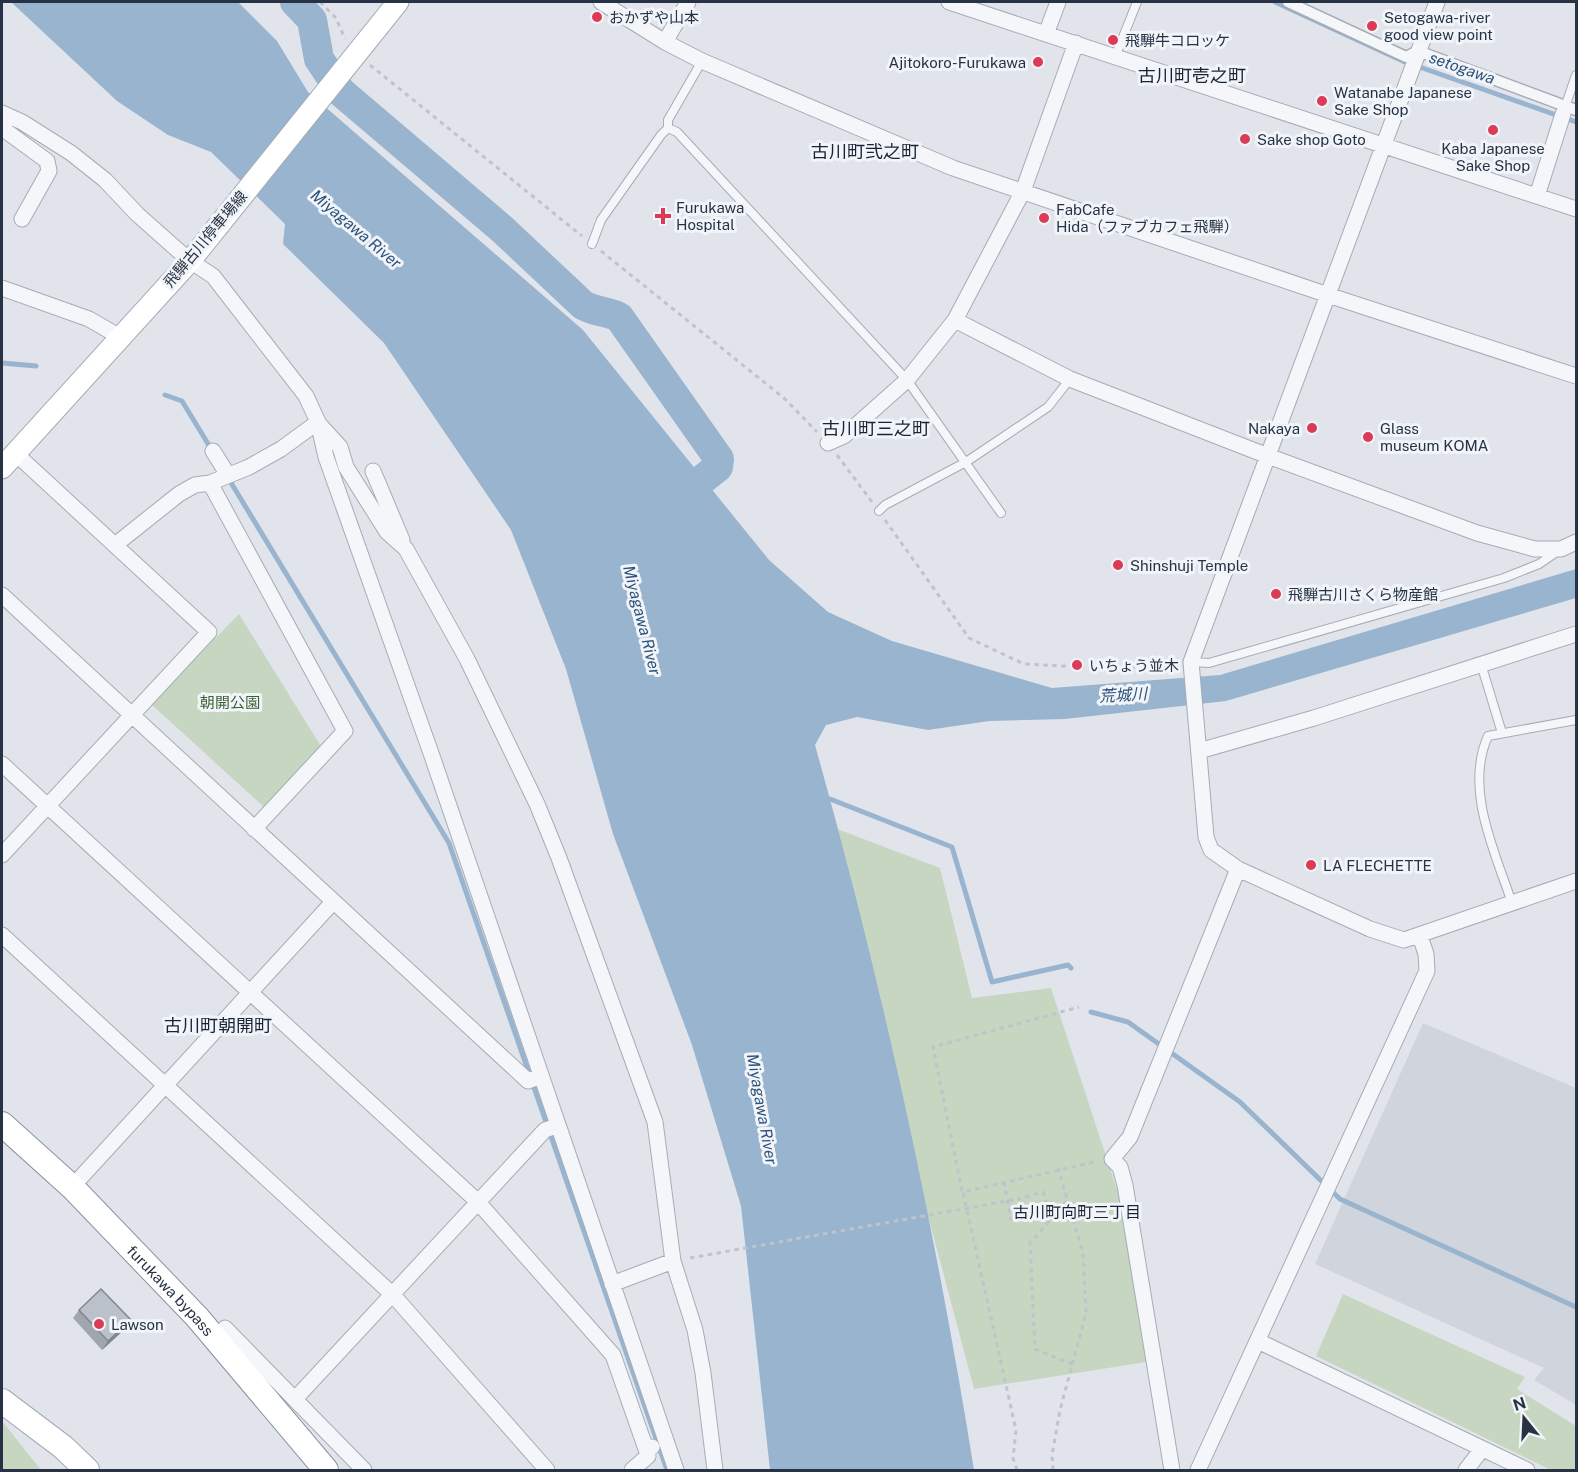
<svg xmlns="http://www.w3.org/2000/svg" width="1578" height="1472" viewBox="0 0 1578 1472" font-family="'Public Sans','Noto Sans JP',sans-serif">
<rect width="100%" height="100%" fill="#e1e5eb"/>
<path fill="#cfd4dd" d="M1423,1023l153,65v317l-42,-25 10,-12 -229,-104z"/>
<path fill="#c7d6c1" d="M239,614l83,134 -56,61 -115,-105z
M824,824l116,44 32,130 79,-10 73,223 22,151 -172,27z
M1343,1294l182,83 -8,12 59,37v44h-25l-235,-114z
M2,1421l39,49h-39z"/>
<path fill="#99b4ce" d="M11,2h227l39,39 31,51 275,238 186,230 59,52 64,29 160,47 168,-13 356,-106v29l-350,103 -161,18 -76,2 -61,9 -71,-13 -31,8 -11,20c67,238 120,481 159,725h-204l-29,-264 -49,-161 -79,-211 -47,-165 -55,-139 -127,-187 -101,-99 2,-20 -74,-72 -43,-17 -51,-34z"/>
<g fill="none" stroke-linecap="round" stroke-linejoin="round">
<path stroke="#99b4ce" stroke-width="5" d="M1275,2l130,60
M1414,65l162,57
M2,363l34,3
M165,395l17,6 28,46
M230,481l219,362 218,627
M825,797l127,50 40,135 76,-17 3,3
M1091,1012l37,10 112,80 100,97 236,108"/>
<path stroke="#99b4ce" stroke-width="30" d="M295,2l17,18 7,39 22,33 161,137 81,76c12,7 23,6 36,12l100,142 -1,8 -45,36"/>
<defs>
<path id="service" d="M1115,57l22,-55
M1564,110l12,-35
M668,128l9,4 230,248 94,133
M592,244l9,-24 60,-85 7,-7v-8l34,-59
M879,511l6,-6 81,-43 82,-55 22,-28
M1191,662l18,1 295,-85 35,-14 19,-13
M1481,664l21,69
M1512,903c-17,-51 -48,-114 -24,-167l88,-16"/>
<path id="pedestrian" d="M1288,2l118,55 12,-6 158,59"/>
<path id="minor" d="M601,2l64,40 37,19 251,107 387,131 236,77
M949,2l627,207
M1046,34l12,-32
M665,42l23,-40
M2,113l20,9 49,31 34,27 32,34 53,47 23,15 93,120 12,26 8,35 106,299 244,714
M2,123l4,8 41,30 2,10 -27,48
M1537,196l26,-82
M2,288l87,31 31,18
M955,320l115,59 198,77 209,77 58,16h26l15,-7
M320,425l20,22 6,20 41,65 19,17 61,110 70,145 22,54 96,264 18,139 22,69 8,43 12,97
M828,443l16,-7 63,-56 48,-60 68,-129 53,-148
M213,451l15,24
M373,471l29,69
M210,483l135,248 -91,98
M115,545l64,-51 16,-9 15,-2 39,-16 32,-18 37,-27
M2,595l526,486 13,-5
M1199,751l115,-33 262,-84
M2,764l475,437 136,154 33,94
M2,855l207,-223 -194,-179
M1238,869l132,60 34,11 172,-59
M2,935l391,360 154,175
M72,1187l261,-285
M612,1284l61,-23
M225,1328l139,142
M1258,1341l269,129
M295,1399l250,-269 12,-4
M632,1470l16,-14 -2,-7 6,-2
M1172,1470l-47,-285 -5,-18 -8,-8 18,-22 108,-268 -27,-19 -5,-13 -15,-175 246,-660
M1198,1470l229,-499 -1,-17 -6,-18
M1466,1470l16,-21"/>
<path id="secondary" d="M2,468l188,-207 208,-259"/>
<path id="primary" d="M2,1401l61,46 24,23"/>
<g id="trunk">
<path id="s1" d="M2,1124l70,63 125,130 129,153"/>
</g>
</defs>
<use href="#service" stroke="#a5acb6" stroke-width="10"/>
<use href="#pedestrian" stroke="#a5acb6" stroke-width="13"/>
<use href="#minor" stroke="#a5acb6" stroke-width="17"/>
<use href="#secondary" stroke="#a5acb6" stroke-width="23"/>
<use href="#primary" stroke="#9fa9b8" stroke-width="26"/>
<use href="#trunk" stroke="#8792a3" stroke-width="26"/>
<path stroke="#bfc3ca" stroke-width="3" stroke-dasharray="4.5 4.5" stroke-linecap="butt" d="M320,2l16,16 9,21
M370,65l212,171
M601,251l184,148 32,33
M837,455l35,47
M885,520l84,118 55,26 89,5 64,-6
M1004,1182l7,37 19,1 14,-7 2,-13 -3,-8 -25,7
M962,1191l-29,-144 146,-40
M1067,1201l-37,42 5,106 37,15
M1017,1470l-4,-12 3,-28 -53,-238 135,-31
M1053,1470l-1,-15 8,-45 26,-97 -3,-60 -25,-85"/>
<use href="#service" stroke="#f4f6f9" stroke-width="8"/>
<use href="#pedestrian" stroke="#f4f6f9" stroke-width="10"/>
<use href="#minor" stroke="#f4f6f9" stroke-width="15"/>
<use href="#secondary" stroke="#fff" stroke-width="21"/>
<use href="#primary" stroke="#fff" stroke-width="24"/>
<use href="#trunk" stroke="#fff" stroke-width="24"/>
<path stroke="#bfc3ca" stroke-width="3" stroke-dasharray="4.5 4.5" stroke-linecap="butt" d="M690,1258l328,-59"/>
</g>
<path fill="#a0a6af" d="M79,1310l52,10 -6,9 -23,21 -29,-32z"/>
<path fill="#82878e" d="M131,1320l-6,9 -23,21 6,-9z"/>
<path fill="#bac1cb" stroke="#82878e" stroke-width="1.5" d="M101,1289l30,31 -23,21 -29,-31z"/>
<g fill="#db3b57" stroke="#f1f4f8" stroke-width="2">
<circle cx="597" cy="17" r="6"/>
<circle cx="1372" cy="26" r="6"/>
<circle cx="1113" cy="40" r="6"/>
<circle cx="1038" cy="62" r="6"/>
<circle cx="1322" cy="101" r="6"/>
<circle cx="1493" cy="130" r="6"/>
<circle cx="1245" cy="139" r="6"/>
<path d="M660 207h6v6h6v6h-6v6h-6v-6h-6v-6h6z"/>
<circle cx="1044" cy="218" r="6"/>
<circle cx="1312" cy="428" r="6"/>
<circle cx="1368" cy="437" r="6"/>
<circle cx="1118" cy="565" r="6"/>
<circle cx="1276" cy="594" r="6"/>
<circle cx="1077" cy="665" r="6"/>
<circle cx="1311" cy="865" r="6"/>
<circle cx="99" cy="1324" r="6"/>
</g>
<g text-anchor="middle" dominant-baseline="central" stroke-width="6" stroke-linejoin="round" paint-order="stroke">
<g font-size="15" fill="#273344" stroke="#f1f4f8" text-anchor="start">
<text x="609" y="17">おかずや山本</text>
<text x="1384" y="17">Setogawa-river<tspan x="1384" dy="17">good view point</tspan></text>
<text x="1125" y="40">飛騨牛コロッケ</text>
<text x="1026" y="62" text-anchor="end">Ajitokoro-Furukawa</text>
<text x="1334" y="92">Watanabe Japanese<tspan x="1334" dy="17">Sake Shop</tspan></text>
<text x="1257" y="139">Sake shop Goto</text>
<text x="1493" y="148" text-anchor="middle">Kaba Japanese<tspan x="1493" dy="17">Sake Shop</tspan></text>
<text x="676" y="207">Furukawa<tspan x="676" dy="17">Hospital</tspan></text>
<text x="1056" y="209">FabCafe<tspan x="1056" dy="17">Hida（ファブカフェ飛騨）</tspan></text>
<text x="1300" y="428" text-anchor="end">Nakaya</text>
<text x="1380" y="428">Glass<tspan x="1380" dy="17">museum KOMA</tspan></text>
<text x="1130" y="565">Shinshuji Temple</text>
<text x="1288" y="594">飛騨古川さくら物産館</text>
<text x="1089" y="665">いちょう並木</text>
<text x="1323" y="865">LA FLECHETTE</text>
<text x="111" y="1324">Lawson</text>
</g>
<g font-size="15" fill="#273344" stroke="#f1f4f8">
<text transform="translate(205 239) rotate(-50)">飛騨古川停車場線</text>
<text stroke="none"><textPath href="#s1" startOffset="237">furukawa bypass</textPath></text>
</g>
<g font-size="15" fill="#3d6133" stroke="#f1f4f8">
<text x="230" y="702">朝開公園</text>
</g>
<g font-size="16" font-style="italic" fill="#2e527c" stroke="#f1f4f8">
<text transform="translate(1462 68) rotate(19)">setogawa</text>
<text transform="translate(356 229) rotate(40)">Miyagawa River</text>
<text transform="translate(642 620) rotate(76)">Miyagawa River</text>
<text transform="translate(1123 695) rotate(-3)">荒城川</text>
<text transform="translate(762 1109) rotate(80)">Miyagawa River</text>
</g>
<g font-size="16" fill="#1a2435" stroke="#f1f4f8">
<text x="1077" y="1212">古川町向町三丁目</text>
</g>
<g font-size="18" fill="#1a2435" stroke="#f1f4f8">
<text x="1192" y="75">古川町壱之町</text>
<text x="865" y="151">古川町弐之町</text>
<text x="876" y="428">古川町三之町</text>
<text x="218" y="1025">古川町朝開町</text>
</g>
</g>
<rect width="1578" height="1472" fill="none" stroke="#273344" stroke-width="6"/>
<g transform="translate(1524 1418) rotate(342)" stroke="#f1f4f8" stroke-width="4.5" paint-order="stroke">
<path d="M0-4.5L10 22L0 15L-10 22Z" fill="#273344"/>
<text y="-9" font-size="16" font-weight="bold" text-anchor="middle" fill="#273344">N</text>
</g>
</svg>
